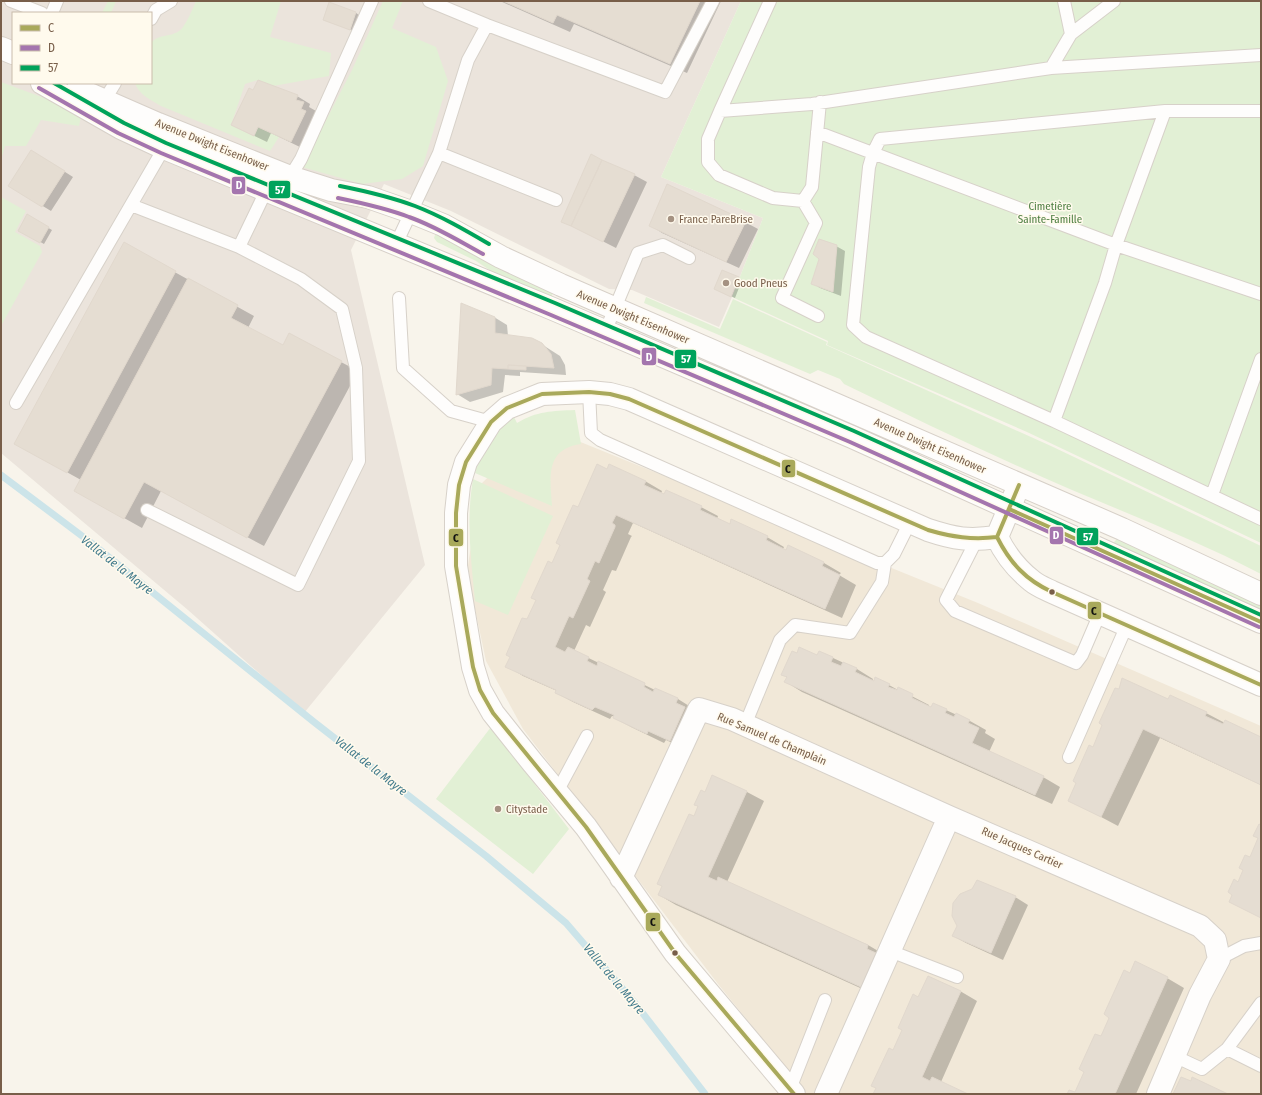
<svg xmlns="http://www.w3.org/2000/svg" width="1262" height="1095" viewBox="0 0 1262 1095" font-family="'Fira Sans Condensed',sans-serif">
<rect width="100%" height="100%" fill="#f8f4eb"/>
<path fill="#f1e8d8" d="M541,426l437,177 283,123v368h-454l-89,-110 -195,-255 -37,-68 -19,-90 14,-87z"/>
<path fill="#ebe4dc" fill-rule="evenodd" d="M1,1h740l-80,176 102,41 -31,79 -13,30 -87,-37 -23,-1 -158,-78 -67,-27 -33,66 74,315 -121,148 -116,-103 -187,-157zM13,13h138v70h-138z"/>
<path fill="#e2f0d5" d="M108,1h8l-5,12h-9z
M196,1h85l-11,36 61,16 -2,23 -56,10 -15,-6 -13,4 -14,41 23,11 4,-9 21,10 -9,14 -109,-45c-10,-6 -22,-11 -26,-23h16v-40c9,-10 18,-5 28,-12 6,-3 14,-23 17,-30z
M383,1h20l-11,27 44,19 12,34 -25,85 -21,13 -40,5 -60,-17 50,-97z
M741,1h520v542l-234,-111 -200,-87 1,-4 -96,-44 31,-79 -102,-41z
M1,82l81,30 -3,14 -38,-6 -15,26h-21l-4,14z
M1,197l25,14 -11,21 25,14 2,6 -41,74z
M440,234l114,56 -4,11 -53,-26 -21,-14 -39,-19 -3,-4 1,-3z
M646,297l74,32 13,-30 94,43 -1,3 225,101 210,100v28c-61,-32 -125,-57 -189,-84 -77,-33 -152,-69 -228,-106l-4,-5 -22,-9 -8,4 -166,-71z
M575,410l6,34c-36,5 -31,33 -29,62l-77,-33 3,-14 23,-34 13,-8 3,6c20,-12 35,-12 58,-13z
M473,479l80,37 -45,99 -33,-14c-4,-41 -9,-81 -2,-122z
M1119,537l142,63v15l-146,-68 -1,-5z
M491,727l78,102 -36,45 -97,-75z"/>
<path fill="#0003" d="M500,1h221l-34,72 -113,-49 -4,8z
M356,13l3,2 -5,16 -30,-11z
M254,91l43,5 13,8 -1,3 7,4 -3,6 5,3 -14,29 -33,-16 -4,9 -35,-17z
M40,156l33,21 -22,34 -41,-25z
M602,161l32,14 13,7 -31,66 -53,-27z
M27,216l25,14 -8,14 -25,-14z
M745,222l13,7 -19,39 -77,-35 -12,-8z
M124,244l130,72 -6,12 35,19 58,15 17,9 -94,175 -103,-55 -19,37 -50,-28 -11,-20 -18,-10z
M836,246l9,5 -4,45 -21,-8 -8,-5z
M738,278l4,2 -7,18 -16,-7z
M494,317l13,8 1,11 27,4 25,16 5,9 1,10 -46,-3v4l-15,-1 -2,17 -33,10 -13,-8z
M608,470l37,11 17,10 -1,3 40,13 17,9 -1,3 13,6 2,-4 35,16 17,10 -1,2 3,2 2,-4 36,16 17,10 -2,2 17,10 -14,33 -209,-95 -5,11 4,2 -1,1 -15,34 -4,-1 -9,20 3,2 -16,35 -4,-2 -12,26 81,39 23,9 16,10 -7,41 -21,-10 -2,3 -33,-16 -17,-9 1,-1 -3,-1 -2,3 -37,-17 -17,-9 1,-2 -34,-15 -16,-10 71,-157z
M820,652l37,17 16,10 -1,3 17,3 9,5v-1l31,16v2l17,3 24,11 16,9 -1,3 10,6 -6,13 54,25 17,10 -8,17 -250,-112 -16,-10 2,-4 -5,-3 15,-21 20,2z
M1169,701l37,12 19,10 36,15v47l-101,-47 -42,88 -49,-26 24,-52z
M713,776l34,16 17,9 -37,81 141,63 17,10 -7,41 -202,-91 -17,-10z
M1015,897l13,8 -25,55 -37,-17 -13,-7 5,-10z
M1130,974l37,4 17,10 -48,106h-68h7z
M960,991l17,10 -36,81 25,12h-92l45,-96z"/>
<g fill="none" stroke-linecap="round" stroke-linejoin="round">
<path stroke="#cce4e9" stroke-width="7" d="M1,475l89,67 224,180 172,134 80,67 68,79 71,92"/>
</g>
<path fill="#e5ddd2" stroke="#e1d8cd" d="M503,1h197l-30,63 -113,-49 -4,8z
M329,2l27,10 -6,18 -27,-10z
M258,80l40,15 -2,5 8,2 -3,7 5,2 -15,31 -33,-15 -4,9 -23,-11 18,-37 4,2z
M31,150l34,21 -23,36 -34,-21z
M591,154l11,6 -31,66 -10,-4z
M602,160l33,14 -32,68 -32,-16z
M667,184l79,37 -20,41 -77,-36z
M27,214l22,13 -9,16 -22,-12z
M819,239l18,6 -4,47 -22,-8 8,-25 -6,-5z
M124,242l52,29 -109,202 -53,-29z
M722,270l17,7 -8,20 -17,-8z
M188,278l50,27 -7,13 52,27 6,-12 53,28 -95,177 -103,-56 -20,37 -50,-28z
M461,303l34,14v16l37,5 10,5 9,11 3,14 -46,-3v4l-16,-1 -1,17 -35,10z
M508,365l18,1v4l-18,-1z
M597,464l10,5 2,-5 37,17 -2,4 20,9 2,-4 36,16 -2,4 30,14 1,-5 37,17 -2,4 20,10 2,-5 36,17 -2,4 18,9 -15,34 -209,-94 -4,8 3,2v2l-16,36 -4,-2 -8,18 3,2 -17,37 -4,-2 -14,31 10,5 3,-5 21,10 -2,4 10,5 1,-5 47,22 -1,4 9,5 2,-4 23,10 -2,5 9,4 -15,34 -22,-10 -1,3 -34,-16 1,-3 -19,-8 -3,3 -37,-17 1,-3 -51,-23 5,-10 -4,-2 16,-37 5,1 9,-19 -5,-2 17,-37 4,2 8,-18 -4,-2 17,-38 5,2z
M799,647l18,8 2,-4 14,6 -2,5 10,4 2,-4 14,6 -2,4 19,9 1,-4 15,7 -2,3 9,3 1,-3 15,7 -1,4 19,9 2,-4 14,6 -2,4 9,4 2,-4 14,7 -2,3 11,5 -7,15 72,33 -9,19 -251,-113 3,-5 -6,-2 11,-24 5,2z
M1122,678l46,21 2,-4 37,17 -2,4 18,8 2,-4 36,17v48l-118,-56 -42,88 -33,-16 8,-18 -3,-2 16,-36 4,2 9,-22 -3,-2 16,-35 4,1z
M712,775l35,16 -39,86 9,4 1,-4 150,68 -1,4 9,4 -15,34 -203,-92 4,-9 -5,-2 32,-70 5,2 4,-10 -4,-1 7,-15 4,2z
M1259,824l2,1v93l-32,-16 3,-7 -4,-3 6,-13 4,3 5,-12 -4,-2 6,-13 5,2 8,-19 -5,-2z
M977,880l39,16 -25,57 -39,-17 5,-10 -5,-10 1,-13 7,-9 12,-5z
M1135,961l33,16 -53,117h-48l2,-4 6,2 9,-20 -5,-3 16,-35 6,2 8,-18 -5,-4 20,-44 6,3z
M928,976l33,15 -39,86 8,4 2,-4 36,17h-95l3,-6 -5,-2 18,-38 4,2 9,-20 -4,-2 15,-34 5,3z
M1181,1077l10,4 1,-4 36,17h-55z"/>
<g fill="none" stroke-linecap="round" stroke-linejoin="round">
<defs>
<path id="service" d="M11,1l31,12
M429,1l58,24 178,67 48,-91
M770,1l-50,110 92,-7 239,-36 20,-34 43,-33
M1064,1l7,33
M52,13l5,-12
M151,19l5,-9 15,-9
M1051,68l210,-13
M104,101l11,-18
M720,111l-12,28v23l11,13 54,23 30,3 9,-14 8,-85
M1261,111h-96l-49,134 145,49
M817,132l299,113 -11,38 -51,138 -188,-84 -13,-12 16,-158 4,-14 7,-14 285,-28
M439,153l117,47
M290,177l11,-18 71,-158
M803,201l13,22 -34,75 36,18
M131,205l108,42 27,-56
M396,244l43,-91 29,-93 19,-35
M399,298l4,70 48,43 40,11
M605,332l33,-79 25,-8 26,13
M589,392l2,41 9,7 277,123h8l9,-9 16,-32
M16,403l148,-255
M1054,421l207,98
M1212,495l49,-136
M147,510l151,75 61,-124 -3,-93 -14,-59 -41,-30 -62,-32
M977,539l-31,61 9,11 121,52 6,-8 18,-42
M745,725l35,-85 15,-15 55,8 32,-51 3,-19
M1069,757l58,-132
M557,792l30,-56
M890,951l67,26
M1219,959l25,-13 17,-3
M1227,1049l34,17
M1174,1056l28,13 25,-20 34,-46
M790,1089l35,-89"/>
<path id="minor" d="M1019,485l-22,52c8,17 21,33 35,44 6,5 14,8 20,11l209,93
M621,878l78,-169 33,10 217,98 251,109 15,14 4,19 -19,36 -42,99
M794,1094l-119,-141 -89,-126 -54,-65 -39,-49 -13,-23 -7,-23 -17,-101v-53l3,-28 7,-23 25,-40 16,-14 35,-14 47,-2 21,2 19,5 299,131c27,9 41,11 69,7
M826,1094l123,-277"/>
<path id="secondary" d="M1,48l12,5
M42,83l79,45 43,20 389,161 299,128 409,185
M78,89l80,35 132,53 41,13 37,7 43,15 32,13 58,32 60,28 561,244 139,65"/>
</defs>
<use href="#service" stroke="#d7d1c9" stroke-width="14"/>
<use href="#minor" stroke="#d7d1c9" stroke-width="24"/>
<use href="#secondary" stroke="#d7d0c8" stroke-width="24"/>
<use href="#service" stroke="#fefdfc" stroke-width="12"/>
<use href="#minor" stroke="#fefdfc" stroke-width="22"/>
<use href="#secondary" stroke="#fefdfc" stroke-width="22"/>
<defs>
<path id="bus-1" d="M1019,485l-22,52c13,26 29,43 55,55l209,93
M1009,509l252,113
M794,1094l-119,-141 -89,-126 -93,-114 -13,-23 -7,-23 -17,-101v-53l3,-28 7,-23 25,-40 16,-14 35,-14 47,-2 21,2 19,5 299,131c24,7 44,10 69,7"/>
<path id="bus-2" d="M39,88l79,45 43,20 390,162 299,127 409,185
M338,198c24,5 48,10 71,19 26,9 50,24 74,37"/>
<path id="bus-3" d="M54,83l70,40 42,20 389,160 299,128 407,184
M340,186c25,5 51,11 75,20 26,10 50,24 74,38"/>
</defs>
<use href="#bus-1" stroke="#fffaed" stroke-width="7"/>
<use href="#bus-2" stroke="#fffaed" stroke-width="7"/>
<use href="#bus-3" stroke="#fffaed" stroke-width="7"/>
<use href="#bus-1" stroke="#a9a95b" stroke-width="4"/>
<use href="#bus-2" stroke="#a475ae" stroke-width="4"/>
<use href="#bus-3" stroke="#00a35b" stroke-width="4"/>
</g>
<g fill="#a59282" stroke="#fffaed" stroke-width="1.5">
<circle cx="671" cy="219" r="4"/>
<circle cx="726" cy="283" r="4"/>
<circle cx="498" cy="809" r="4"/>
</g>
<g fill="#785e49" stroke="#fffaed" stroke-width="1.5">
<circle cx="1052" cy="592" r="3.5"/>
<circle cx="675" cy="953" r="3.5"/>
</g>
<g text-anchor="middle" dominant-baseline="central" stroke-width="3" stroke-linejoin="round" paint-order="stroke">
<g font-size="11" fill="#785e49" stroke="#fffaed">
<text transform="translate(212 145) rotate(22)">Avenue Dwight Eisenhower</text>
<text transform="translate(633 317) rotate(23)">Avenue Dwight Eisenhower</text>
<text transform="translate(930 446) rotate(24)">Avenue Dwight Eisenhower</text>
<text transform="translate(772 739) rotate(23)">Rue Samuel de Champlain</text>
<text transform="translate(1022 848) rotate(24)">Rue Jacques Cartier</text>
</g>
<g font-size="11" fill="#4d7e41" stroke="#fffaed">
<text x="1050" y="206">Cimetière<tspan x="1050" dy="13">Sainte-Famille</tspan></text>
</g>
<g font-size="11" fill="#785e49" stroke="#fffaed" text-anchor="start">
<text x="679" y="219">France PareBrise</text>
<text x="734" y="283">Good Pneus</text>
<text x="506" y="809">Citystade</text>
</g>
<g font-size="12" font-style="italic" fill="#417a8c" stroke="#fffaed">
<text transform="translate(117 565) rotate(38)">Vallat de la Mayre</text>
<text transform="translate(371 766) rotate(38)">Vallat de la Mayre</text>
<text transform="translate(614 979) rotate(50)">Vallat de la Mayre</text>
</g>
</g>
<g stroke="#fffaed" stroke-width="1.5">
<rect x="231" y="176" width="15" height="19" rx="4" fill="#a475ae"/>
<rect x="268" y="180" width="23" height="19" rx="4" fill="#00a35b"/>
<rect x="641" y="347" width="16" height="19" rx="4" fill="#a475ae"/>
<rect x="674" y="349" width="23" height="20" rx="4" fill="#00a35b"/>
<rect x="781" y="459" width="15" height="19" rx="4" fill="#a9a95b"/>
<rect x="1049" y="526" width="15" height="19" rx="4" fill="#a475ae"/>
<rect x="1076" y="527" width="23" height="19" rx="4" fill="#00a35b"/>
<rect x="448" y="528" width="16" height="19" rx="4" fill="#a9a95b"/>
<rect x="1087" y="601" width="15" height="19" rx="4" fill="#a9a95b"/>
<rect x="645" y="912" width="16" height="20" rx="4" fill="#a9a95b"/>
</g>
<g font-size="11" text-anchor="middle" font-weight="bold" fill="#fff">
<text x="239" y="189">D</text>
<text x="280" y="194">57</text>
<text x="649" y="361">D</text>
<text x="686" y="363">57</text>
<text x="1056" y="539">D</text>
<text x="1088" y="541">57</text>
</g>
<g font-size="11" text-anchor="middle" font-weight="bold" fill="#111">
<text x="788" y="473">C</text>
<text x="456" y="542">C</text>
<text x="1094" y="615">C</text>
<text x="653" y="926">C</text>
</g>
<rect width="1262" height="1095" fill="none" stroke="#785e49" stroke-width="4"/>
<rect x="12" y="12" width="140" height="72" fill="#fffaed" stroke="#c9bcab"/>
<rect x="20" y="25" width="20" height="6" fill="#a9a95b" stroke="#c9bcab"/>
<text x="48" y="32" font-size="12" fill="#785e49">C</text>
<rect x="20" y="45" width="20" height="6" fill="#a475ae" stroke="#c9bcab"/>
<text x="48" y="52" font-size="12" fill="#785e49">D</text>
<rect x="20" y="65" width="20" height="6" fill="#00a35b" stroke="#c9bcab"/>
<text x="48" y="72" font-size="12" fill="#785e49">57</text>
</svg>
